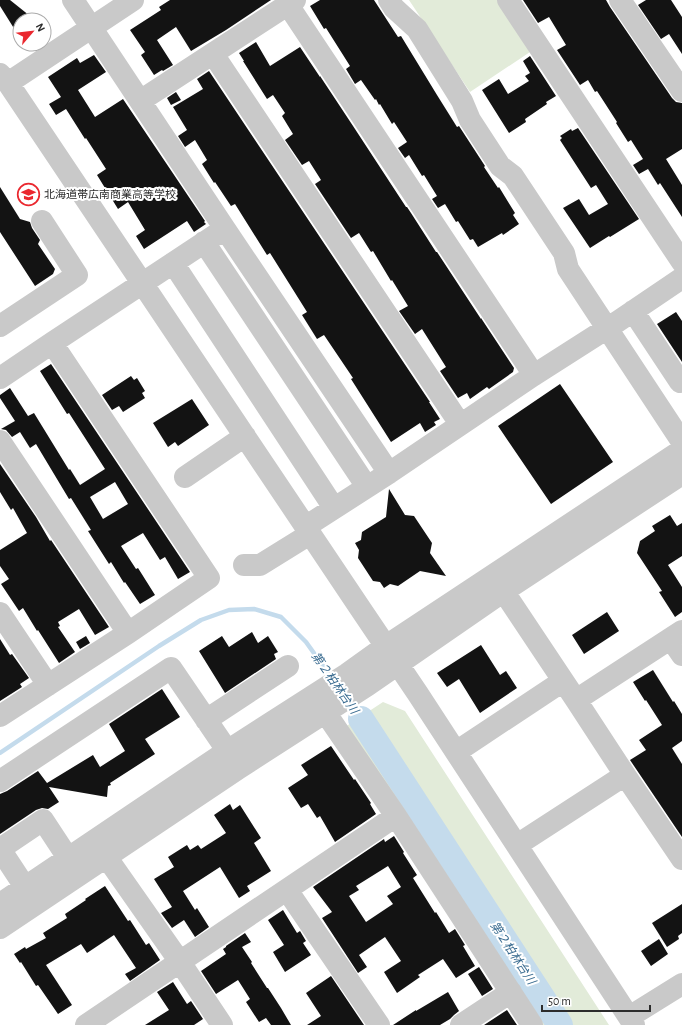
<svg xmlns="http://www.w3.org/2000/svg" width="682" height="1025" viewBox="0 0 682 1025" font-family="'Alegreya Sans','Noto Sans JP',sans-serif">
<rect width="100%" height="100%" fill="#fff"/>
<path fill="#e2ebd9" d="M409,0h90l34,50 -63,42z
M383,702l22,9 204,314h-70l-194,-298z"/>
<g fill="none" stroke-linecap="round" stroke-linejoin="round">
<path stroke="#c4dbec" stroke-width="4.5" d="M350,704l11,15
M0,753l159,-107 42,-26 28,-10 25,-1 27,8 25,25 25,35"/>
<path stroke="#c4dbec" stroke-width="26" d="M361,719l199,306"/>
</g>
<path fill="#131313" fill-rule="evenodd" d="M0,0h10l25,20h-15v18l-20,-32z
M170,0h101l-45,30 -35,21 -15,-24 -19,13 16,25 -10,6 -1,-1 -8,5 -13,-20 4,-3 -15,-22 31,-20 -2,-3z
M320,0h54l24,37 3,-1 36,59 20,32 2,-1 26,40 -1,1 14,21 1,-1 16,26 -2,2 6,9 -16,11 -1,-2 -24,14 -5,-8 -3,1 -12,-19 -2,1 -11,-18 -7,4 -6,-9 5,-3 -13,-21 -2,1 -13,-21 -4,3 -7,-10 9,-6 -13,-20 -2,2 -12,-20 -1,1 -3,-6 -1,1 -14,-20 -6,4 -9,-15 4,-3 -24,-38 -2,1 -14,-23z
M523,0h83l4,7 62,91 4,4 6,1v46l-16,10 16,26v32l-22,-34 -2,2 -10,-16 -9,5 -6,-9 10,-6 -12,-19 -3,2 -12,-19 1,-1 -20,-31 -2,1 -7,-12 -8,5 -23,-35 9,-5 -17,-28 -11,6z
M646,0h25l11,17v37l-13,-20 -8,5 -23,-34z
M256,42l14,24 30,-19 20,30v-1l35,53 51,78h1l4,6 25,39h1l44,67v-1l33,50 -1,4 -24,17 -2,-2 -17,12 -3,-6 -9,5 -18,-27 6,-4 -24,-38 -7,5 -16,-23 9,-5 -16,-26 -1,1 -18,-30 -2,1 -12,-19 -8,5 -36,-54 6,-4 -12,-19 -7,4 -17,-25 8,-6 -11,-18 3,-3 -12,-18 -6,4 -24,-38h1l-5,-8z
M94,55l12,17 -28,18 17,27 28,-18 82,122 -1,1 2,2 -12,8 -7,-11 -43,28 -8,-13 9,-6 -17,-28 -10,7 -21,-34 9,-6 -20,-31 -1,1 -19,-30 -10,6 -7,-11 12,-7 -13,-20 29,-19 3,5z
M530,56l26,40 -10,6 1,2 -22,15 1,3 -17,11 -27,-43 17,-11 9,15 21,-13 -4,-5 5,-3 -7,-12z
M209,71l221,331h-1l11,17 -6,3 2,3 -11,7 -5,-9 -29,19 -40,-63 2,-1 -29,-43 -7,4 -15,-24 5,-3 -37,-59 -3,2 -32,-51 -4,2 -16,-24 -1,1 -12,-19 5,-4 -12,-20 -10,7 -7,-11 9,-6 -14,-23 30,-18 -6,-10z
M176,92l5,8 -10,5 -4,-7z
M578,128l61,91 -29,18 -1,-1 -19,12 -27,-40 16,-9 10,16 19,-11 -12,-19 -5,3 -31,-48 2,-2 -2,-2 11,-7 1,2z
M0,187l20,32 10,3 2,6 8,12 -2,4 17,25 -2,5 -18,12 -35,-54z
M676,312l6,9v41l-25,-38z
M51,364l139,208 -12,7 -13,-22 -5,3 -17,-27 -22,13 15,23 2,-1 17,27 -15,9 -15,-22 -1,1 -13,-21 -2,2 -21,-33 3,-1 -20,-32 -2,1 -33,-55 -6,4 -10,-16 -8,5 -6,-7 -5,-1 14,-8 -15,-23v-3l10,-7 18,28 6,-3 35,57 1,-1 10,16 25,-16 -36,-56 -2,1 -27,-43zM115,482l13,22 -25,15 -13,-22z
M131,376l3,4 3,-2 8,13 -3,2 3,5 -22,14 -4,-6 -7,4 -10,-15z
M560,384l53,78 -62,42 -53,-78z
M192,399l17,26 -31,21 -3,-4 -7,5 -15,-24z
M0,464l36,53 14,24 1,-1 58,87 -14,8 -16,-26 -21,13 2,4 -2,1 17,25 -16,11 -21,-33 -1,1 -14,-23 -4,3 -18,-27 8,-5 -9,-13v-16l27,-17 -14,-25 -2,2 -11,-18z
M389,489l16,26 9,1 18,27 -2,10 16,23 -26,-5 -22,15 -8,-2 -6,4 -4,-6 -7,-1 -15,-23 1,-8 -4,-7 6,-3 1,-8 24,-15z
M670,515l7,11 5,-3v33l-14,9 14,22v25l-7,5 -16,-25 3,-1 -25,-38 3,-12 15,-10 -3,-5z
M607,612l12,19 -35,23 -12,-19z
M252,632l6,11 10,-7 10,16 -4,2 2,5 -51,34 -26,-42 23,-15 7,11z
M86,636l4,7 -10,6 -4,-7z
M0,639l10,16 2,-1 17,24 -9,6 2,3 -22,14z
M481,645l19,30 6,-4 11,17 -37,25 -21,-34 -12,8 -10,-14z
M653,670l20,32 1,-1 8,13v27l-10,7 10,16v73l-52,-77 16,-10 -7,-10 23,-15 -16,-25 -1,1 -12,-19z
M162,689l18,28 -35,22 10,15 -45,29 1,2 -3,1 -1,11 -58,-10 10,15 -11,7 -6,-1 -6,2 -36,24v-40l7,-3 31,-20 9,12 46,-28 7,12 25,-16 -16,-27z
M331,746l23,34 1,-1 16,24 -1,1 6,10 -41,28 -15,-26 -3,2 -9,-14 -7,4 -13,-20 20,-13 -7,-10z
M230,804l3,6 7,-5 21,33 -7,5 17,28 -24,15 3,5 -11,7 -19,-31 -37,24 12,19 2,-2 12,19 -14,10 -11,-17 -12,8 -11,-15 11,-6 -18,-28 20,-12 -6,-10 19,-12 3,5 8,-5 3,4 25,-16 -12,-18z
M394,836l10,16 -1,1 14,22 -4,3 22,35 1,-1 13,21 6,-4 10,16 -2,1 12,20 -19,12 -13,-19 -25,16 2,2 -23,16 -13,-21 17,-11 -16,-24 -26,18 8,12 -9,6 -36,-55 10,-6 -19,-25 71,-48 1,3zM388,866l13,21 -14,9 6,8 -27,18 -17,-26 10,-6 -3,-4z
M105,886l23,35 2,-1 16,25 3,-2 11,17 -30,21 -5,-7 11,-6 -22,-33 -27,18 -6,-9 -35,21 26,40 -14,9 -20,-29 -2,1 -15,-24 -1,1 -6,-9 11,-7 1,2 20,-11 -3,-5 24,-15 -2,-4 21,-14 -1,-1z
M682,904v29l-4,3 1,3 -12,8 -15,-24z
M283,910l14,23 3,-2 6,10 -3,2 8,12 -26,17 -12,-20 11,-7 -16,-25z
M245,933l6,9 -9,5 10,15 -1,1 16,25h1l13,20 10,17h-20l-5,-7 -7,4 -13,-20 4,-3 -12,-19 -22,14 -15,-23 25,-17 -3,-5 3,-2v-1z
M659,939l9,15 -17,12 -10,-15z
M479,967l14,22 -11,7 -14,-22z
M331,976l33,49h-57l14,-9 -15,-23z
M173,982l14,22 4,-3 12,18 -9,6h-49l24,-15 -12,-18z
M448,992l11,19 -5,4 -4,4 -10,6h-47l23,-15v1z
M507,1010l10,15h-33z"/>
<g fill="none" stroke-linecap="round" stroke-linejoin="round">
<path stroke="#c9c9c9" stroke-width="22" d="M73,0l152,229 164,244
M389,0l5,8 23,21 45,72 8,19 30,46 13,10 51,77 4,16 114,173
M508,0l174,262
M620,0l62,91
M288,5l246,370
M213,54l247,370
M0,74l8,9 354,528 56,83 216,331
M8,83l125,-83
M140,101l155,-101
M204,242l163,245
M173,263l161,245
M633,311l47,71 2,-1
M0,326l77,-51 -35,-54
M0,378l52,-35 165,-109
M0,441l128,192
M185,477l60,-41
M305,527l84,-54 145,-98 83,-53 65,-44
M244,565h16l50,-31
M496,580l80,120 49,75 57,84
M0,613l48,72
M671,639l11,16
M576,700l106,-69
M325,712l71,104 136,209
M0,716l128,-83 81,-55 -157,-235
M206,720l82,-54
M456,752l107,-71
M0,781l171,-113 64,94
M98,845l82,117 42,63
M517,845l108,-70
M0,849l43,-29 25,38
M0,849l25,38
M287,890l92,135
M0,904l227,-153 120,-77 39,-28 296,-196
M0,928l239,-160 129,-83 136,-94 178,-117
M629,1017l53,-33
M86,1025l310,-209
M461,1025l50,-33"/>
</g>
<defs>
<symbol id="school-ring" viewBox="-11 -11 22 22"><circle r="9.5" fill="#fff" stroke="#ea282f" stroke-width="1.5"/><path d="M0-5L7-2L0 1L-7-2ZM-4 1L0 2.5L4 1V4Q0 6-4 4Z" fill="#ea282f"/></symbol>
</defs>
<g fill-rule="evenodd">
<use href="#school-ring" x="16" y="182" width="25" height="25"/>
</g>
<g text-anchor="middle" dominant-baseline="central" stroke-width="4" stroke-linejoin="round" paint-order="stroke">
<g font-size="11" fill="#2c2c2c" stroke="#fff" text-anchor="start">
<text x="44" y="194">北海道帯広南商業高等学校</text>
</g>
<g font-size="12" font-style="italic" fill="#396b90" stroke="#fff">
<text transform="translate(335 683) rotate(55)">第２柏林台川</text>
<text transform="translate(513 953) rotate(57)">第２柏林台川</text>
</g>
</g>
<g transform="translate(32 32) rotate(62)"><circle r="19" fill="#ffffff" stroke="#ababab"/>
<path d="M0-3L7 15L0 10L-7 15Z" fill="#ea282f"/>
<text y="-6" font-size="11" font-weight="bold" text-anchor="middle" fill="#2c2c2c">N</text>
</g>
<path d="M542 1005v6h108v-6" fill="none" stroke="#2c2c2c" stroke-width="2"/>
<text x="548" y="1005" font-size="12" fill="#2c2c2c" stroke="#ffffff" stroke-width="3" paint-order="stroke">50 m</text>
</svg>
